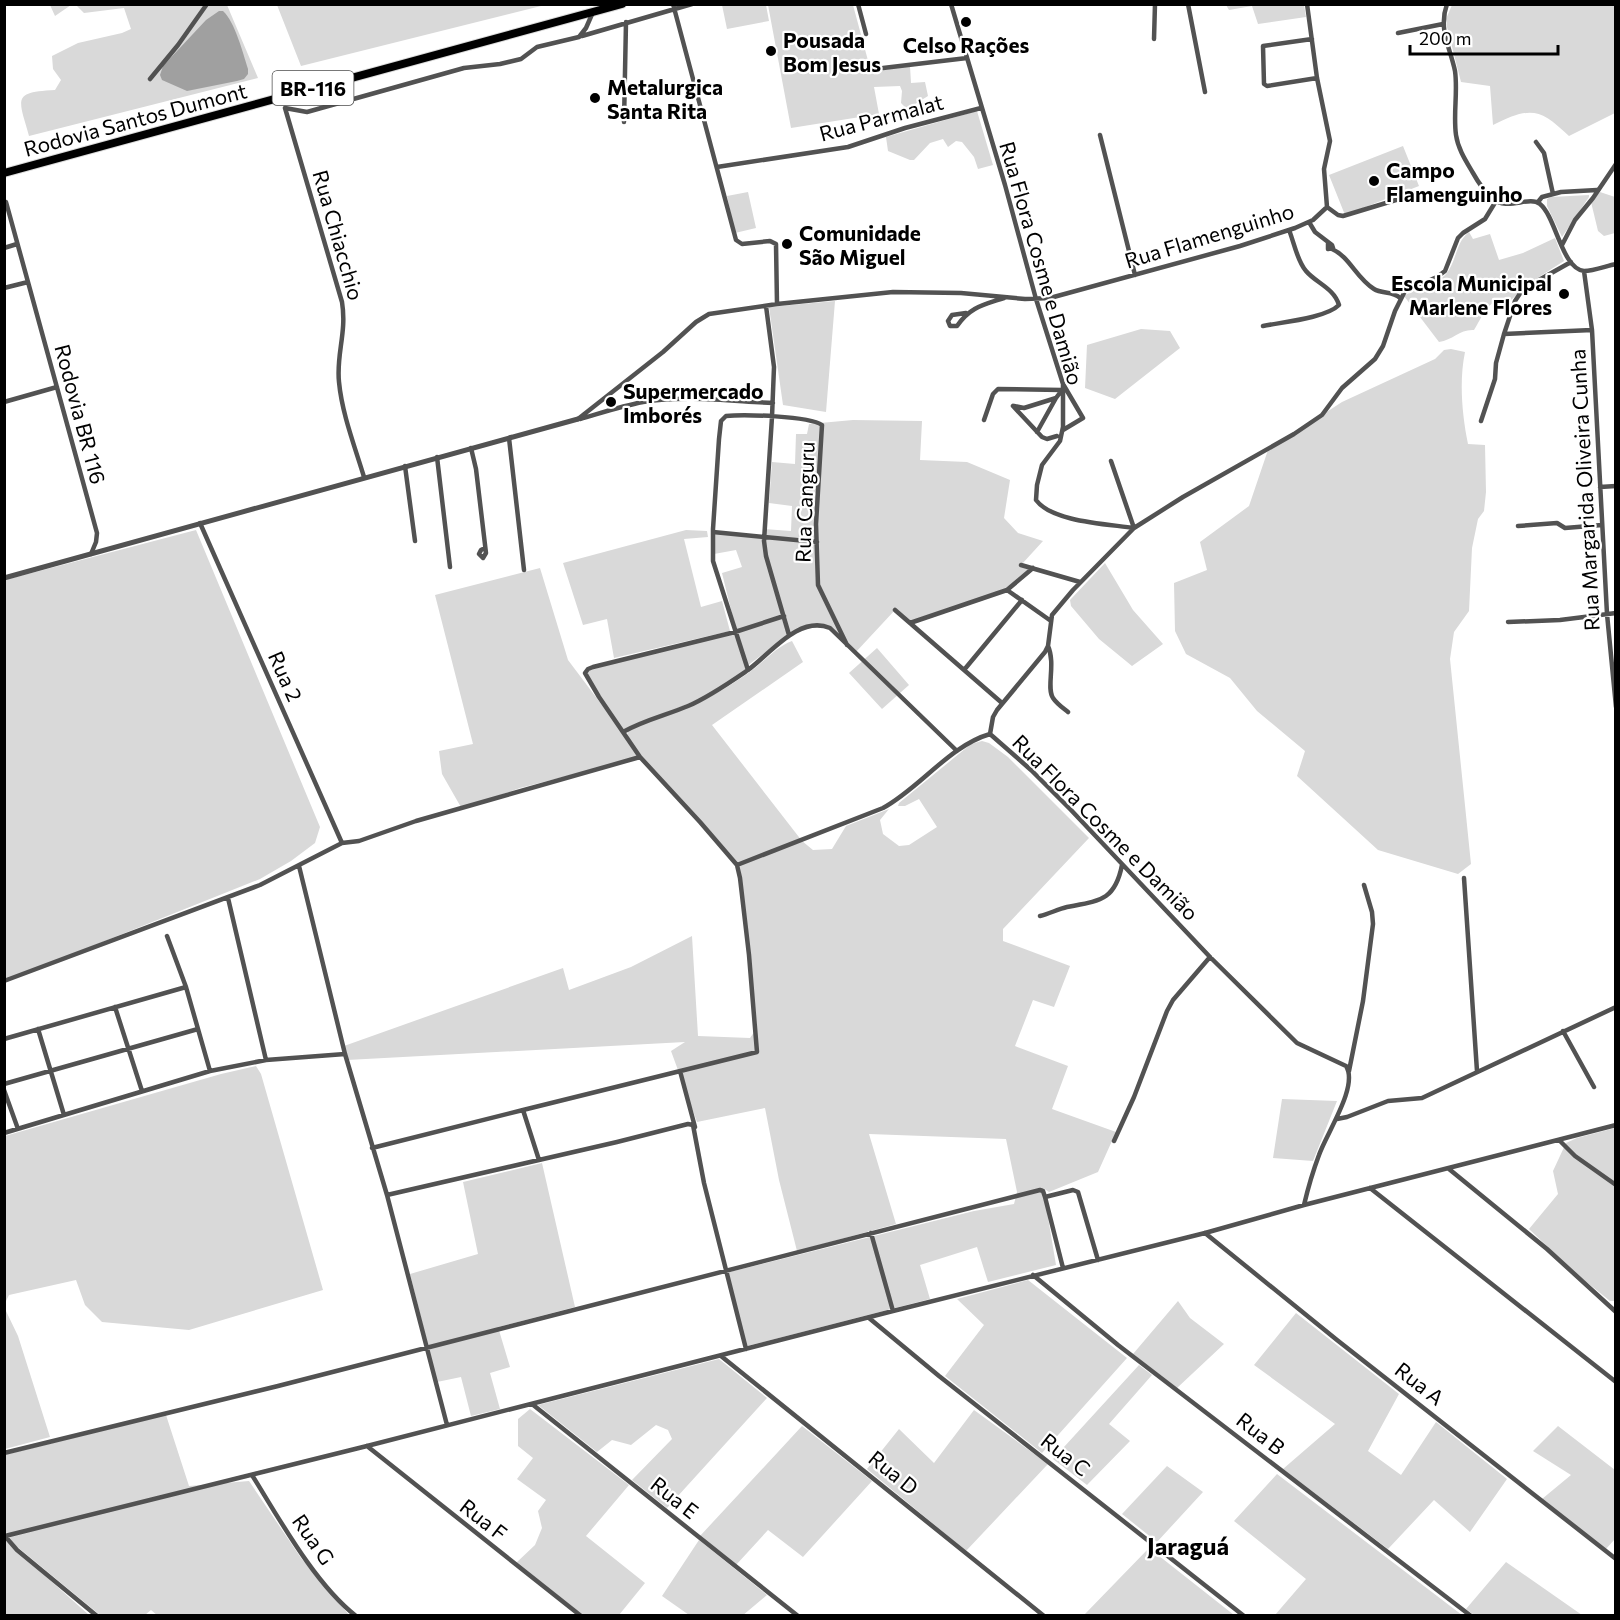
<svg xmlns="http://www.w3.org/2000/svg" width="1620" height="1620" viewBox="0 0 1620 1620" font-family="Commissioner,sans-serif">
<rect width="100%" height="100%" fill="#fff"/>
<path fill="#d9d9d9" d="M50,5h177l31,73 -229,58c-10,-37 -18,-44 26,-46l6,-10 -8,-11 -1,-13 26,-13 44,-10 9,-4 -7,-21 -40,5 -7,-7 -6,-1 -16,11z
M277,5h268l-244,61z
M722,5h44l3,16 -42,8z
M768,5h85l17,63 13,2 27,-4 1,17 14,-1 3,14 -21,13 -6,-6 1,-12 -2,-5 -26,1 5,27 -88,14z
M1226,5h78l2,12 -48,7 -6,-18 -23,4z
M1452,5h163v108l-46,23c-30,-29 -39,-29 -76,-11l-3,-39 -29,-4 -14,-55 -1,-8z
M977,111l16,54 -15,4 -4,-12 -12,-15 -6,-1 -8,6 -5,-8 -13,4 -16,17h-4l-22,-9 -2,-14z
M1403,146l16,40 -74,29 -16,-40z
M748,192l8,36 -21,5 -8,-37z
M1600,192l15,5v36l-11,3 -6,-5 -7,-29z
M1589,195v2l-27,40 -15,-31v-7l4,-2z
M1469,232l4,7 17,-5 9,26 24,-7 32,-15 9,23 -36,23 -17,16c-21,-6 -28,16 -37,30 -14,-1 -21,10 -35,12l-35,-46c11,-8 34,-13 42,-22 11,-13 9,-31 23,-42z
M835,301l-9,111 -43,-7 -14,-98z
M1141,329l29,2 10,17 -65,51 -30,-11 2,-43z
M1451,349l14,3c-6,29 -3,63 3,92l17,1 1,47 -2,19 -6,8 -6,29 -3,63 -15,21 -4,27 21,205 -13,10 -80,-24 -81,-74 8,-25 -48,-40 -27,-33 -44,-24 -11,-23 -1,-48 33,-13 -7,-28 49,-36 19,-56 74,-48 93,-43 9,-9z
M853,420l69,1 -2,39 47,2 43,18 -6,38 14,15 25,8 -21,23 11,4 -27,23 -96,32 -15,-13 -40,43 -25,-25 -10,-4 -36,14 -37,28 1,4 -37,24 -76,32c44,-13 79,-28 116,-55 14,-10 25,-24 41,-30l11,21 -91,63 90,116 11,9 19,-1 14,-23 43,-17 -9,11 3,14 16,12 10,-1 28,-18 -18,-28 -14,7h-7l1,-3 72,-59 11,-3 7,2 19,14 81,81 -86,91v12l67,25 -16,41 -21,-7 -18,46 53,20 -16,43 64,23 -18,40 -49,20 -6,-4 13,77 -68,17 -11,-35 -57,18 10,34 -183,47 -21,-73 248,-62 40,-7 3,-12 -11,-53 -137,-5 27,90 -99,27 -18,-71 -14,-72 -68,14 -26,-71 14,-9 -338,18 -3,-14 219,-78 6,22 62,-23 61,-31 6,100 52,2 7,-10 -17,-161 -99,-110 -121,31 -58,21 -20,-35 -3,-23 34,-7 -38,-149 105,-27 28,92 64,85 -5,-9 1,-5 -5,1 -24,-35 -13,-26 150,-41 -14,-57 20,-6 -6,-17 -22,4 -1,-22 50,5 1,-8 27,2 1,-25 -23,-3 3,-41 23,2 1,-30h11l2,-10z
M196,530l124,297 -5,16 -24,18 -31,18 -255,102v-401z
M686,530l21,1 1,6 -24,2 17,68 21,-6 8,30 -116,27 -7,-39 -24,6 -20,-62z
M1105,563l28,47 30,34 -31,22 -33,-27 -28,-33 -1,-6z
M877,648l32,37 -27,24 -33,-36z
M256,1066l5,8 62,216 -134,40 -87,-8 -17,-17 -9,-25 -67,15 -4,8v-167l216,-62z
M1282,1099l55,2 -24,60 -40,-3z
M1615,1128v173h-5l-37,-30 -44,-42 29,-35 -5,-23 13,-28 11,-5z
M542,1163l33,144 -77,20 12,40 -20,6 10,36 -29,7 -10,-39 -24,5 -27,-108 68,-20 -15,-72z
M1028,1280l99,78 -85,95 -97,-77 39,-51 -27,-26z
M1178,1301l12,17 34,26 -47,44 -44,-34z
M5,1309l13,27 32,101 -45,12z
M1296,1313l103,81 -31,57 33,24 35,-53 71,57 -37,53 -36,-32 -46,49 -105,-80 52,-45 -81,-59z
M719,1359l48,39 -100,110 -35,-28 40,-41 -4,-9 -12,-5 -25,20 -19,-5 -15,12 -59,-47z
M1139,1365l13,10 -43,49 21,17 -43,44 -34,-26z
M530,1409l99,76 -43,51 59,47 -26,32h-36l-67,-52 19,-18 7,-17 -4,-17 8,-11 -29,-21 16,-21 -15,-12v-27z
M974,1410l74,54 -82,87 -99,-82 32,-40 35,34z
M166,1415l23,71 60,-5 52,77 48,57 -191,1 -7,-6 -6,5h-45l-85,-70 -10,-14 -1,-76z
M802,1426l70,55 -69,76 -35,-27 -32,35 -36,-29z
M1558,1426l57,44v69l-10,11 -63,-51 29,-24 -38,-24z
M1167,1466l36,26 -46,50 -35,-28z
M1277,1474l185,141h-187l31,-36 -72,-58z
M5,1540l84,75h-84z
M699,1540l68,55 -25,21 -53,-1 -27,-19z
M1149,1548l85,67h-150z
M1506,1562l76,53h-108l-8,-6z"/>
<path fill="#a0a0a0" d="M219,11h4c12,11 20,42 25,58v5l-4,5 -7,2 -50,10 -25,-11 -2,-5 3,-9 43,-46z"/>
<g fill="none" stroke-linecap="round" stroke-linejoin="round">
<defs>
<path id="trunk" d="M4,173l618,-169"/>
</defs>
<use href="#trunk" stroke="#dbdbdb" stroke-width="10"/>
<path stroke="#525252" stroke-width="4.5" d="M673,4l63,236 6,4 28,-3 6,3 1,60
M858,4l8,30
M951,4l54,181 31,114 27,85v43l-3,14 -18,24 -5,20 -1,15c16,22 72,24 98,28l-61,62 -21,25 -4,31 -3,6 -48,58 -4,7 -3,17 41,36 40,40 139,147 87,86 49,23c13,20 -20,68 -27,89 -6,16 -11,33 -15,50
M1188,4l17,88
M1447,4c-9,25 3,43 8,67 3,21 -2,43 1,64 2,14 10,26 17,38 5,9 11,18 19,25 16,14 36,-3 48,6 16,13 22,65 44,67 10,0 22,-5 32,-7
M1398,33l45,-9
M582,36l110,-32
M1154,39l1,-35
M1312,39l-49,7 1,38 3,2 50,-8
M883,68l84,-10
M150,79l28,-34 29,-41
M624,122l2,-100
M1100,135l35,140
M1536,142l8,11 9,41
M717,167l131,-20 57,-19 76,-20
M6,202l91,331 -1,9 -5,12
M1538,202l4,-5 19,-5 36,-2
M1327,207l11,8 5,1 76,-23
M1309,222l6,10 17,13 1,3 -5,1v-6
M1562,245l13,-25 18,-22 23,-34
M4,248l13,-4
M1332,249c18,8 24,29 42,40 8,5 19,2 26,9
M1571,262l-48,27 -8,12 -11,33 88,-4
M1584,271l8,59 15,284 9,93
M4,288l24,-6
M766,306l8,61 -2,50 -8,124 2,15 23,79
M966,313l-14,2 -4,6 2,5h7c13,-19 26,-21 47,-28
M1263,326c20,-4 63,-8 76,-21 -5,-17 -23,-22 -33,-34 -9,-10 -12,-29 -17,-41
M1063,384l20,34 -20,12
M4,402l53,-15
M1013,406l29,31 5,2 10,-3
M1014,406l10,2 32,-10 6,-8
M578,419l85,-67 33,-30 13,-8 68,-10 116,-12 68,1 64,6 25,-1 190,-52 55,-18 18,-8 14,-13 -3,-38 6,-28 -13,-63 -10,-74
M580,419c21,-6 42,-13 63,-17 43,-7 87,-1 130,1
M984,420l9,-26 5,-5 64,1
M1481,421l14,-42 1,-16 8,-29
M1037,432l19,-34
M511,437l-2,1 15,132
M471,448l5,21 10,84 -3,5 -4,-4 2,-4 4,-2
M437,457l13,110
M1111,461l23,67 49,-31 111,-63 28,-19 20,-27 33,-29 8,-13 12,-35 10,-20 32,-14 8,-6 13,-33 5,-5 22,-14 11,-18
M405,466l10,75
M364,477c-9,-30 -22,-63 -25,-95 -3,-28 8,-49 3,-80l-57,-194 22,4 157,-44 36,-4 21,-5 16,-12 42,-10 7,-9 7,-16
M1600,487l16,-1
M200,523l142,320
M1518,526l39,-3 8,5 37,-3
M713,532l104,10
M1021,565l59,17
M1007,590l44,31
M895,610l107,93
M1508,622l52,-2 56,-7
M910,623l97,-33 26,-22
M1048,646c8,18 -2,42 5,52 4,6 10,10 15,14
M748,670l-35,-109v-32l6,-90 2,-18 5,-5c17,-2 83,0 96,9l-6,99 2,61 29,60
M964,670l58,-70
M623,732c21,-12 44,-17 65,-26 21,-9 41,-23 60,-36 23,-17 51,-55 82,-42l127,123
M737,865l146,-57c37,-20 66,-62 107,-74
M299,866l46,188 42,141 60,230
M1464,878l13,193
M228,898l38,162
M1040,916c9,-2 18,-7 27,-9 32,-6 48,-6 55,-42
M167,936l19,51 24,84
M4,981l256,-96 82,-42 17,-2 57,-20 224,-64
M115,1007l27,84
M38,1029l26,86
M1563,1031l31,56
M4,1039l182,-52
M680,1071l15,56
M1349,1071l14,-70 10,-77 -1,-12 -8,-27
M4,1084l194,-55
M4,1090l14,39
M523,1110l234,-58 -8,-97 -9,-77 -3,-13 -37,-43 -60,-65 -41,-60 -14,-24 3,-4 5,-2 142,-35 49,-16
M1337,1119l10,-2 41,-16 34,-3 194,-91
M4,1133l206,-62 56,-11 79,-6
M1559,1140l16,16 41,29
M1114,1141l20,-44 33,-86 6,-11 37,-43
M372,1148l151,-38 16,50
M1449,1169l98,80 69,63
M1370,1188l246,194
M387,1195l230,-53 71,-18 5,1 11,58 42,166
M1045,1197l28,-7 5,2 20,68
M871,1233l22,78
M1205,1233l132,107 279,219
M1033,1275l85,70 353,271
M869,1318l70,58 305,240
M721,1356l323,260
M532,1404l266,212
M367,1446l214,170
M4,1453l274,-67 762,-196 3,1 2,6 18,71
M252,1475c28,45 63,109 104,141
M4,1535l13,15 80,66
M5,1536l362,-90 526,-135 312,-78 99,-28 312,-80"/>
<path stroke="#525252" stroke-width="5" d="M4,578l574,-159"/>
<use href="#trunk" stroke="#000" stroke-width="8"/>
</g>
<g fill="#000" stroke="#fff" stroke-width="2">
<circle cx="966" cy="22" r="6"/>
<circle cx="771" cy="51" r="6"/>
<circle cx="595" cy="98" r="6"/>
<circle cx="1374" cy="181" r="6"/>
<circle cx="787" cy="244" r="6"/>
<circle cx="1564" cy="294" r="6"/>
<circle cx="611" cy="402" r="6"/>
</g>
<g text-anchor="middle" dominant-baseline="central" stroke-width="4.5" stroke-linejoin="round" paint-order="stroke">
<rect fill="#fff" stroke="#4c4c4c" stroke-width="1.5" x="272.5" y="71" width="81" height="34" rx="4.5"/>
<g font-size="20" font-weight="bold" fill="#000">
<text x="313" y="88">BR-116</text>
</g>
<g font-size="21" font-weight="bold" fill="#000" stroke="#fff" text-anchor="start">
<text x="783" y="39">Pousada<tspan x="783" dy="24">Bom Jesus</tspan></text>
<text x="966" y="44" text-anchor="middle">Celso Rações</text>
<text x="607" y="86">Metalurgica<tspan x="607" dy="24">Santa Rita</tspan></text>
<text x="1386" y="169">Campo<tspan x="1386" dy="24">Flamenguinho</tspan></text>
<text x="799" y="232">Comunidade<tspan x="799" dy="24">São Miguel</tspan></text>
<text x="1552" y="282" text-anchor="end">Escola Municipal<tspan x="1552" dy="24">Marlene Flores</tspan></text>
<text x="623" y="390">Supermercado<tspan x="623" dy="24">Imborés</tspan></text>
</g>
<g font-size="21" fill="#000" stroke="#fff">
<text transform="translate(881 117) rotate(-15)">Rua Parmalat</text>
<text transform="translate(135 119) rotate(-15)">Rodovia Santos Dumont</text>
<text transform="translate(339 235) rotate(74)">Rua Chiacchio</text>
<text transform="translate(1209 235) rotate(-17)">Rua Flamenguinho</text>
<text transform="translate(1042 263) rotate(74)">Rua Flora Cosme e Damião</text>
<text transform="translate(81 414) rotate(75)">Rodovia BR 116</text>
<text transform="translate(1584 490) rotate(-93)">Rua Margarida Oliveira Cunha</text>
<text transform="translate(804 502) rotate(-88)">Rua Canguru</text>
<text transform="translate(286 676) rotate(66)">Rua 2</text>
<text transform="translate(1106 827) rotate(45)">Rua Flora Cosme e Damião</text>
<text transform="translate(1420 1383) rotate(38)">Rua A</text>
<text transform="translate(1261 1433) rotate(38)">Rua B</text>
<text transform="translate(1066 1454) rotate(38)">Rua C</text>
<text transform="translate(894 1472) rotate(39)">Rua D</text>
<text transform="translate(675 1497) rotate(38)">Rua E</text>
<text transform="translate(484 1519) rotate(38)">Rua F</text>
<text transform="translate(314 1539) rotate(55)">Rua G</text>
</g>
<g font-size="24" font-weight="bold" fill="#000" stroke="#fff">
<text x="1188" y="1545">Jaraguá</text>
</g>
</g>
<rect width="1620" height="1620" fill="none" stroke="#000000" stroke-width="12"/>
<path d="M1410 45v9h148v-9" fill="none" stroke="#000000" stroke-width="3"/>
<text x="1419" y="45" font-size="18" fill="#000000" stroke="#ffffff" stroke-width="4.5" paint-order="stroke">200 m</text>
</svg>
